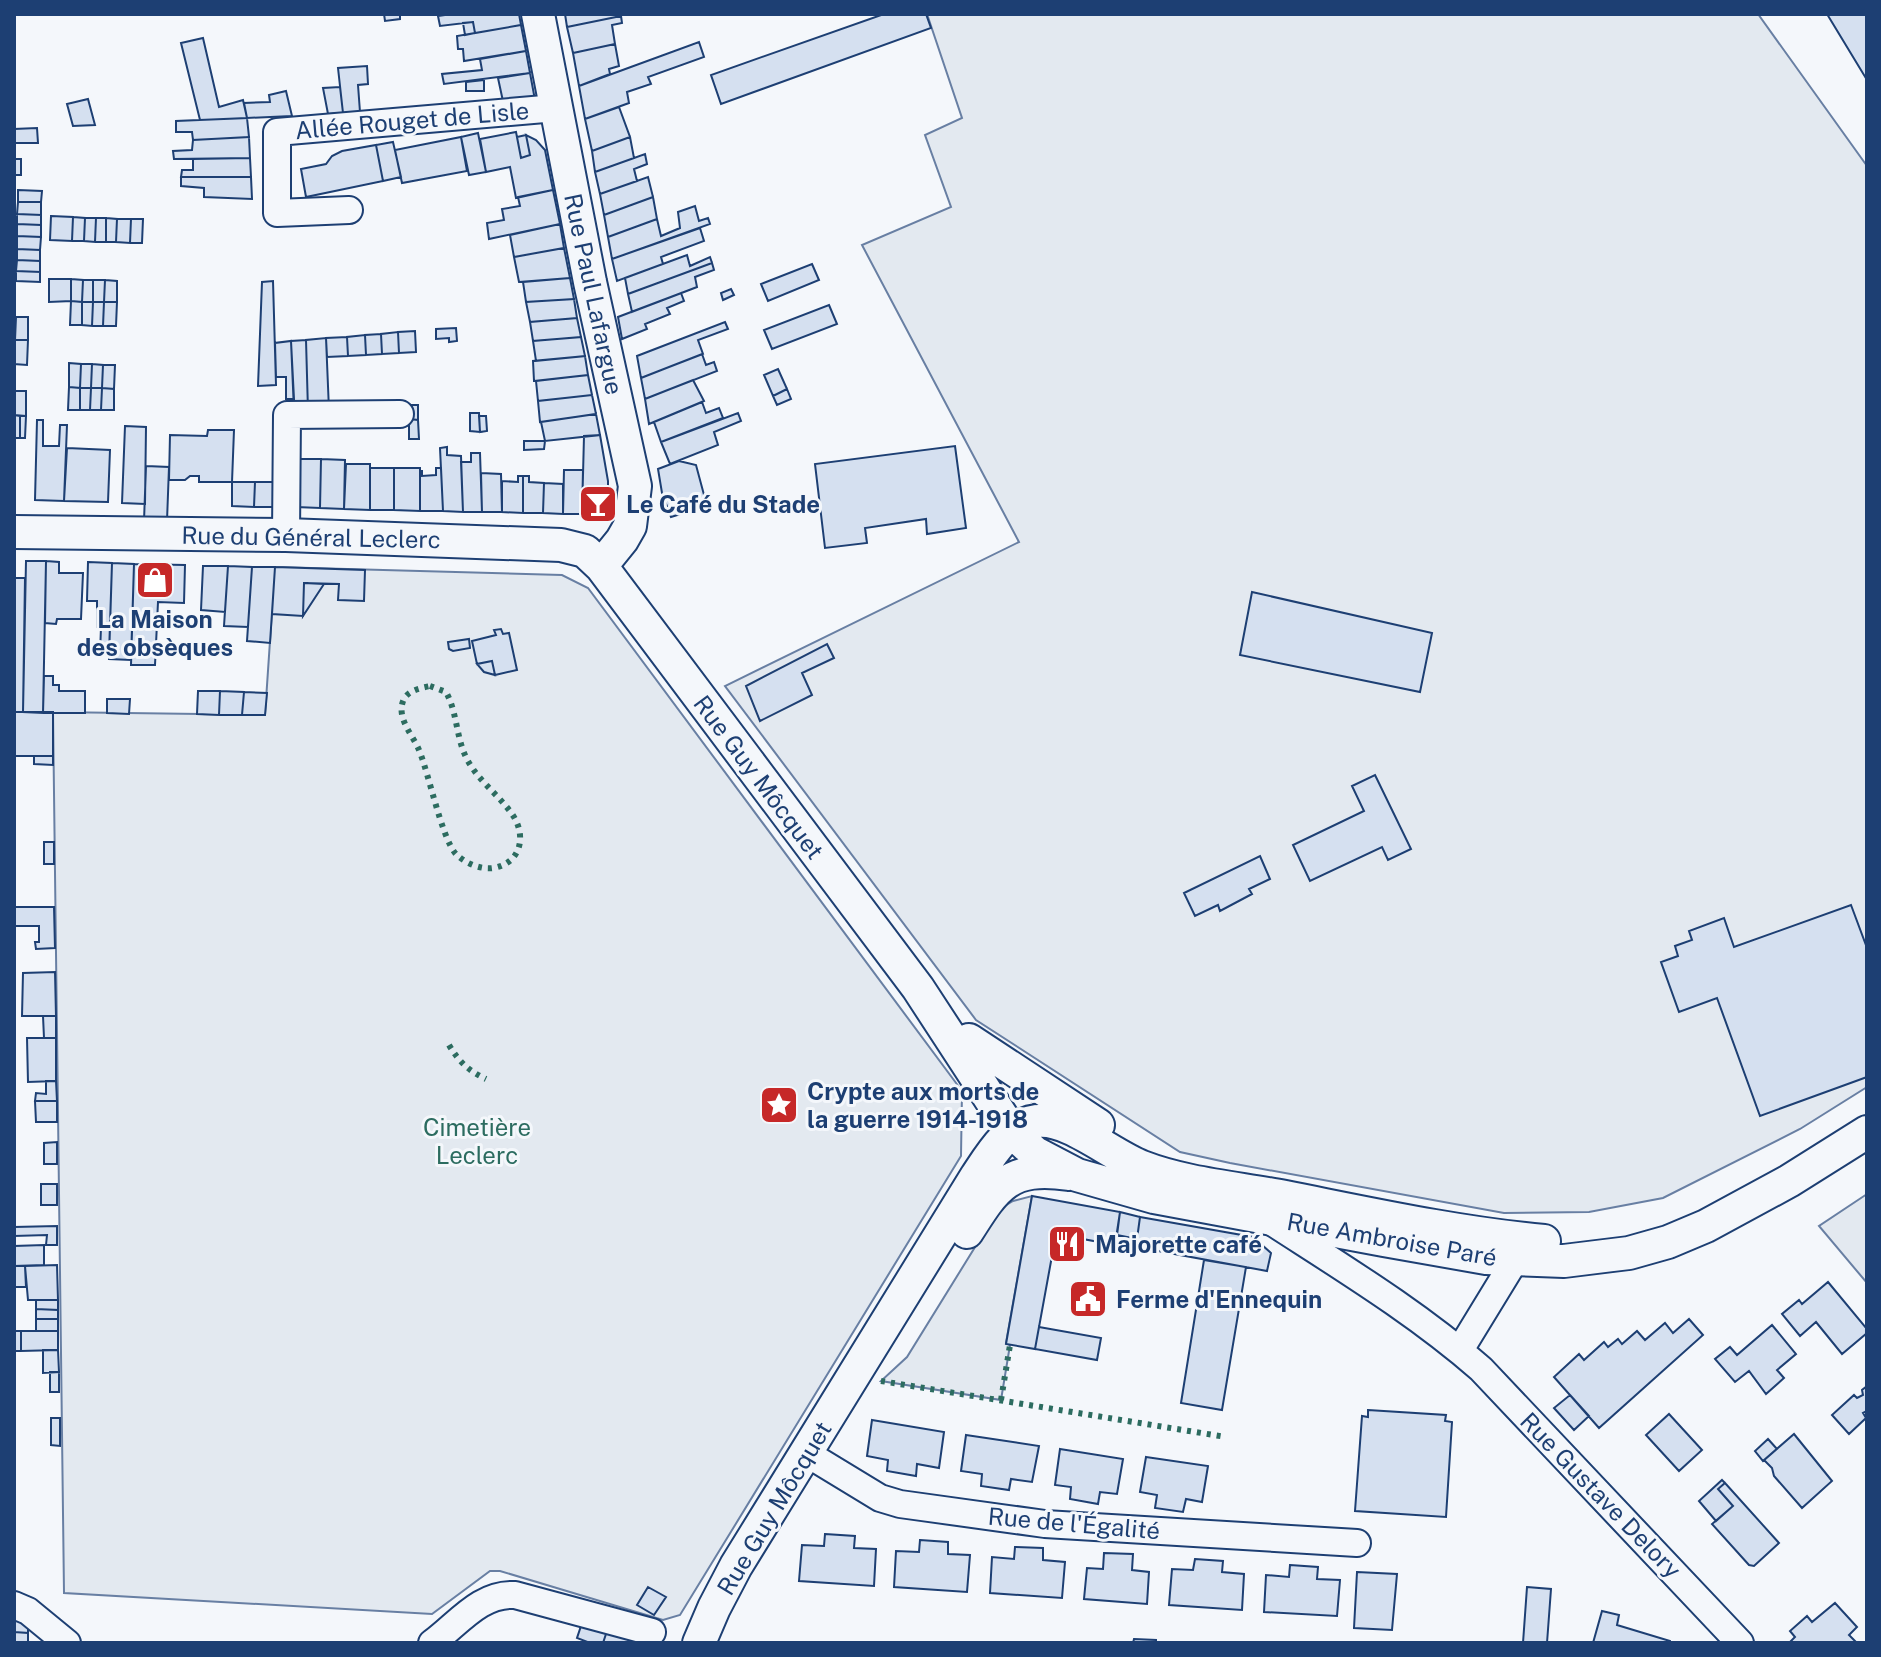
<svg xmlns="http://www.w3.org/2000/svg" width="1881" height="1657" viewBox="0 0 1881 1657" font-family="'Public Sans',sans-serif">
<rect width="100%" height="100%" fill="#f4f7fb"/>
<path fill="#e3e9f0" stroke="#687fa3" stroke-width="2" d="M927,14h831l109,152v921l-67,42 -137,69 -74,14 -85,1 -274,-50 -50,-11 -204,-132 -251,-334 294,-144 -157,-297 89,-38 -26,-72 37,-17z
M275,567l287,8 26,13 374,503 -1,65 -281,459 -17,5 -163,-49h-10l-58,43 -368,-21 -11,-881 212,3z
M1867,1194v89l-48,-57z
M1032,1196l-26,147 4,2 -9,55 -120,-19 26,-24 91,-147 15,-9z"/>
<path fill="#d5e0f0" stroke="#1d3f73" stroke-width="2" d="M384,14h16v5l-15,2z
M452,14h67l2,11 -46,8 -2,-11 -33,4 -2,-10z
M565,14h56v2l-54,11z
M884,14h42l5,14 -210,76 -10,-29z
M1827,14h40v66z
M621,16l1,7 -10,2 3,19 -42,9 -6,-26z
M473,22l2,11 -10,2 -2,-12z
M521,25l5,26 -62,10 -1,-12h-5l-1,-13z
M203,38l16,69 24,-7 4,18 -47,2 -19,-77z
M699,42l5,15 -56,20 3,7 -24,8 2,11 -44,16 -6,-33z
M615,44l4,22 -10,3 1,5 -31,12 -6,-33z
M526,51l4,22 -86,11 -2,-10 40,-4 -2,-11z
M367,66l1,18 -10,1 2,27 -17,1 -5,-45z
M530,73l5,27 -31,6 -6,-28z
M484,80v11h-18v-9z
M340,87l3,26 -15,1 -5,-26z
M286,91l6,25 -45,2 -3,-15 26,-1 -1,-7z
M88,99l7,26 -22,1 -6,-22z
M619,107l11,30 -38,14 -7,-32z
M247,118l2,19 -56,3 -1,-8h-16v-11z
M37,128l1,15h-24v-14z
M516,132l5,26 9,-3 -4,-20 10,5 9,10 8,40 -37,8 -6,-31 -24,5 -6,-33z
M478,133l8,39 -17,3 -8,-38z
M526,135l4,20 -9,3 -4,-21z
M249,137l1,21 -76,1 -1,-8 19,-1 1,-10z
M461,137l6,34 -65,12 -7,-33z
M630,137l4,21 -39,14 -3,-21z
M393,142l8,35 -18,4 -7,-36z
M376,145l7,36 -77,16 -5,-28 25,-5 6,-8 10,-5z
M645,154l2,10 -13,5 3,12 -37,13 -5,-22z
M250,158l1,19h-70l1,-7h11v-11z
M14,159h7v16h-7z
M181,177h70l1,22 -48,-2v-9l-23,-2z
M648,177l5,20 -49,18 -4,-21z
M18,190l24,1 -1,11h-23z
M553,190l7,34 -71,15 -2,-16 17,-3 -2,-11 18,-3 -2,-9z
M653,197l4,22 -49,18 -4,-22z
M18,202h23v13l-24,-1z
M695,206l4,15 9,-3 2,6 -98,35 -4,-22 49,-18 4,17 19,-8 -2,-16z
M17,214l24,1v10l-24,-1z
M51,216l22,1 -1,24 -22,-1z
M73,217l12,1 -1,23h-12z
M85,218h11l-1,24 -11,-1z
M96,218h10v24h-11z
M106,218l11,1 -1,23h-10z
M117,219h14l-1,24 -14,-1z
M131,219h12l-1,24h-12z
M17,224l24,1v12l-24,-1z
M560,224l4,24 -50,9 -4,-22z
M700,228l4,13 -43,16 2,7 -46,17 -5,-22z
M17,236l24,1 -1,13 -23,-1z
M564,248l6,30 -51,4 -5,-25z
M17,249l23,1v11l-23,-1z
M687,255l3,11 20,-9 2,6 -84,31 -3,-16z
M17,260l23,1v11l-24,-1z
M712,263l2,7 -19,7 2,10 -65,25 -4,-18z
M812,264l7,16 -51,21 -7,-17z
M16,271l24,1v10l-24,-1z
M570,278l4,21 -48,3 -3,-20z
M49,279h22v22l-22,1z
M71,279l12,1 -1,22 -11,-1z
M83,280h10v22h-11z
M93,280h12l-1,22h-11z
M105,280l12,1v21h-13z
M273,281l3,104 -18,1 4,-104z
M731,289l3,6 -11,5 -2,-7z
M681,293l3,8 -17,7 3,6 -25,10 2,5 -25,10 -4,-22z
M574,299l3,19 -47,4 -4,-20z
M71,301l11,1v23h-12z
M82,302h11l-1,24 -10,-1z
M93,302h11l-1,24h-11z
M104,302h13l-1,24h-13z
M829,305l8,19 -65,25 -8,-19z
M16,317h12v23h-13z
M577,318l4,19 -48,4 -3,-19z
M725,322l3,7 -30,11 5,14 -62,24 -4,-22z
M456,328l1,13 -8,1v-4l-13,1v-10z
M415,331l1,21 -17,1 -1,-21z
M398,332l1,21 -17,1 -1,-20z
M381,334l1,20 -16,1 -1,-20z
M365,335l1,20 -18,1 -1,-19z
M347,337l1,19 -21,1 -1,-19z
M581,337l4,19 -49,5 -3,-20z
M326,338l3,72 -21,1 -2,-71z
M15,340h13l-1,25 -13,-1z
M306,340l2,71h-14l-3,-70z
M291,341l3,58h-8v-22h-10l-1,-34z
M702,354l4,11 8,-3 3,9 -72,28 -4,-21z
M585,356l3,19 -54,6 -1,-20z
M69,363l12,1 -1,24 -11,-1z
M81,364h11l-1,24h-11z
M92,364l11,1 -1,23h-11z
M103,365h12l-1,24 -12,-1z
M778,369l9,20 -14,7 -9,-21z
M588,375l4,20 -54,6 -2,-20z
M693,380l11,21 -55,23 -4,-25z
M69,387l11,1v22h-12z
M80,388h11l-1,22h-10z
M91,388h11l-1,22h-11z
M102,388l12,1v21h-13z
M787,389l4,10 -14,6 -4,-9z
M14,391h12v25l-12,-1z
M592,395l4,19 -56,8 -2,-21z
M702,402l4,11 13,-5 4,10 -62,24 -7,-20z
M408,405h10v15l-9,-1z
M470,413h9l1,19 -10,-1z
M738,413l3,8 -27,11 4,13 -48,19 -9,-22z
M596,414l4,21 -55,6 -4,-19z
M14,415l6,1v22h-6z
M20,416h6l-1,22h-5z
M479,416h7l1,15 -7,1z
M409,419l9,1 1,19h-10z
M37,420h6v26h16l1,-21h7l-3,76 -29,-1z
M125,426l21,1 -1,77 -23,-1z
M208,430h26l-2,52h-33v-6h-9l-5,4h-16l1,-45 37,1z
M600,435l8,46v34l-26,-1 2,-78z
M524,441h21l-1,8 -20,1z
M955,446l11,82 -39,6 -1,-15 -61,9 2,15 -42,5 -10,-84z
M447,447v8l14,1 2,56 -20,-1 -3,-63z
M67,448l43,2 -2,52 -44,-1z
M471,453h9l2,59h-19l-2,-50h10z
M297,459h24l-1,49 -24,-1z
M321,459l24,1 -1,49 -24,-1z
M679,461l17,4 11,41 -36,11 -9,-24 -4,-24z
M346,464h24v46l-26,-1z
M146,466l23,1 -2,54h-23z
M370,468h24v42h-24z
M394,468h26v43l-26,-1z
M436,468h5l2,43h-23v-40h2v5l14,-1z
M564,470h19l-1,44h-19z
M481,473l20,1 1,38h-20z
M518,476h5v37l-21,-1v-31l16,1z
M523,476h6v6l15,1 -1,30h-20z
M232,482h23l-1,25 -22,-1z
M255,482h24l1,25h-26z
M544,483l19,1v30l-20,-1z
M26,561h20l-3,152 -20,-1z
M46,561l13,1v11h24l-2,46h-24l-1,5 -11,-1z
M88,562l24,1 -3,91h-9l1,-27h-4v-26h-10z
M112,563l22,1 -3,96 -22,-1z
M134,564l51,1 -1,38 -26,-1 -3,63h-24z
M203,566h25l-3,46 -24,-2z
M228,566l24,1 -4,60 -24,-1z
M252,567h23l-5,76 -23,-2z
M275,567l90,3 -1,31 -26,-1 1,-16 -35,-1 -1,33 -31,-2z
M14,578h11l-2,134h-9z
M304,583l20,1 -21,32z
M1252,592l180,41 -12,59 -180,-37z
M501,629l2,5 6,-1 8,37 -22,5 -3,-14 -15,3 -5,-23 24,-6 -2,-5z
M469,639l1,9 -17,3 -4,-2 -1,-7z
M827,644l7,14 -32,15 10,22 -52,26 -14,-35z
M492,661l3,14 -11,-3 -7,-8z
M44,676h9v9h6v6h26v22h-42z
M198,691h22l-1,24 -22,-1z
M220,691l24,1 -2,23h-23z
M244,692l23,1 -2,22h-23z
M107,699h23l-1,15 -22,-1z
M14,712h39v44h-39z
M34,756h19v9l-19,-1z
M1375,775l36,74 -23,11 -6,-13 -72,34 -17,-36 71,-34 -12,-25z
M44,842h10v22h-10z
M1260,856l10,23 -21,10 3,5 -32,17 -2,-6 -23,11 -11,-23z
M1851,905l16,43v129l-107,39 -43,-118 -38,14 -18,-50 17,-6 -3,-10 17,-6 -3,-9 35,-13 10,29z
M14,907h40l1,41 -19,1 -1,-7h4v-16h-25z
M55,972l1,44h-34l1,-43z
M43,1016h13v22h-12z
M27,1038h29v43l-28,1z
M46,1081h10l1,20h-22l1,-8 10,1z
M35,1101h22v21h-21z
M57,1142v22h-13v-21z
M41,1184h16v21h-16z
M1032,1196l88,16 -5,33 -59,-11 -21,115 -29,-5z
M1120,1212l20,5 -3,22 -20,-4z
M1140,1217l113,20 18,16 -4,18 -125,-23 -5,-9z
M57,1226v19h-11l1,-10 -33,1v-9z
M44,1245v20l-30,1v-20z
M1204,1260l42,7 -24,143 -41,-7z
M57,1265l1,35h-30l-3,-34z
M15,1266h10l1,21h-11z
M1828,1282l39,47v4l-25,21 -26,-32 -16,14 -18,-22 17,-14 3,4z
M36,1300h22v10l-22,-1z
M36,1309l22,1v9h-22z
M36,1319h22v12h-22z
M1689,1319l14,16 -104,93 -45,-51 25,-23 5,6 20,-18 4,5 10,-8 4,5 15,-13 8,9 20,-17 8,10z
M1772,1325l24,29 -19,16 7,8 -18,16 -17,-23 -14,11 -20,-23 15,-12 7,8z
M1039,1327l62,11 -4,22 -62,-11z
M14,1331h7v20h-7z
M21,1331h37v19l-37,1z
M43,1350h15l1,22 -16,1z
M50,1372h9v20h-9z
M1867,1386v25l-4,2 3,5 -17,16 -17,-19 22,-20 3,3 6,-3 -1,-5z
M1570,1395l19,21 -15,14 -20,-22z
M1368,1410l78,5 -1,6 7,1 -6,95 -91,-6 7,-95 6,1z
M1669,1414l33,36 -23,21 -33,-36z
M51,1418h9v28l-9,-1z
M872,1420l72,12 -5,36 -22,-4 -1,12 -29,-5 1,-11 -21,-4z
M1794,1434l38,47 -30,27 -28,-32 -2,-8 -8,-8z
M966,1435l73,11 -7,36 -21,-3 -2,11 -28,-4 1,-12 -21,-3z
M1768,1439l9,10 -14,12 -8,-10z
M1060,1449l63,10 -6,35 -17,-2 -2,12 -28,-5 1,-12 -16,-2z
M1146,1457l62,9 -6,36 -16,-3 -3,13 -28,-4 2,-13 -17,-3z
M1722,1480l3,3 -7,6 15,17 -17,15 -17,-20z
M1725,1483l54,60 -25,23 -5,-1 -37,-41 21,-18 -15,-17z
M825,1534l30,2 -1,12 22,1 -2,37 -75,-5 3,-36 22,1z
M920,1540l28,2v12l22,1 -3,37 -73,-5 2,-36 23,1z
M1015,1547l28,1v12l22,2 -3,36 -72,-5 2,-36 22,2z
M1104,1553l29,1 -1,16 17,2 -2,32 -63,-5 3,-31 16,1z
M1195,1559l28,2 -1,11 22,2 -2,36 -73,-5 3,-36 21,1z
M1290,1565l28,2 -1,12 23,1 -3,36 -73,-4 2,-37 23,2z
M1357,1572l40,2 -5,56 -38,-2z
M648,1587l18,10 -12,18 -17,-10z
M1527,1587l24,2 -4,54h-24z
M1835,1603l22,24 -8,8 8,8h-68l6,-6 -5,-6 17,-15 5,6z
M1602,1611l17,4 -2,10 53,16v2h-77z
M14,1620h14v13l-14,-1z
M582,1623l25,8 -4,12h-13l-13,-5z
M607,1631l27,9v3h-31z
M14,1632l14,1v10h-14z
M1134,1639l22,1v3h-23z"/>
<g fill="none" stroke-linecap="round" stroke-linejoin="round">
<defs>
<path id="minor" d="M349,210l-72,3v-81l279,-24
M286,535l1,-120 113,-1
M1272,1222c71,46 145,91 209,147l259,274
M1460,1350l55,-90 3,-18
M806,1453l74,45 20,6 145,20 312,19
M14,1605l14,6 39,32
M432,1643c26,-19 48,-50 83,-48l137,37"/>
<path id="tertiary" d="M538,14l52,268 45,204 -5,40 -8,14 -21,26
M14,532l272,3 275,10 24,6 16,15 317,422 94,144 23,21 42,22 77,22 230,43 102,18 78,3 65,-8 39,-11 38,-16 83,-45 78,-49
M969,1040l129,85
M967,1232c29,-46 42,-67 102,-58
M699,1643l15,-35 22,-42 240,-389c14,-21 32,-53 61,-56 31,-4 74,34 105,46 44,17 96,21 143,30 86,17 172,36 259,44"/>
</defs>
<use href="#minor" stroke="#1d3f73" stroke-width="30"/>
<use href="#tertiary" stroke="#1d3f73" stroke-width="36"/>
<use href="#minor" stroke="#f4f7fb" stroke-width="26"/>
<use href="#tertiary" stroke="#f4f7fb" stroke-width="32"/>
<path stroke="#2c6c60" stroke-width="6" stroke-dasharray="4 6" stroke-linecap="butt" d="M430,686l16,6c11,20 10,43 19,63 11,25 35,40 49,62 13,22 5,47 -21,51 -12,2 -29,-5 -38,-15 -14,-18 -26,-79 -36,-103 -6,-15 -24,-33 -15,-51 5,-9 17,-11 26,-13z
M449,1045c10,17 20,26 37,34
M881,1381l345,56
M1001,1400l9,-55"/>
</g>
<defs>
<symbol id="bar-square" viewBox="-11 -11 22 22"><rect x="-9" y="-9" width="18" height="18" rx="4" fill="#c62828" stroke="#f4f7fb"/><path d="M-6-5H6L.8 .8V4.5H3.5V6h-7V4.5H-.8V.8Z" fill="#fff"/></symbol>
<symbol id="shop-square" viewBox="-11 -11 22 22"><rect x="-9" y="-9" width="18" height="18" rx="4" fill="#c62828" stroke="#f4f7fb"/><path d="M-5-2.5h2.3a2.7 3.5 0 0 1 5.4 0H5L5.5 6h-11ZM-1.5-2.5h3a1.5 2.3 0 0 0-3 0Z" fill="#fff"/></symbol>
<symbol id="sight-square" viewBox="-11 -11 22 22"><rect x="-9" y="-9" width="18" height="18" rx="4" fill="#c62828" stroke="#f4f7fb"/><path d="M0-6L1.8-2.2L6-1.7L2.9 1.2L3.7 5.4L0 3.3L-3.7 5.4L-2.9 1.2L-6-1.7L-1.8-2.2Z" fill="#fff"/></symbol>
<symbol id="restaurant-square" viewBox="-11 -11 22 22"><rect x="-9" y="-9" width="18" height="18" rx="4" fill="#c62828" stroke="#f4f7fb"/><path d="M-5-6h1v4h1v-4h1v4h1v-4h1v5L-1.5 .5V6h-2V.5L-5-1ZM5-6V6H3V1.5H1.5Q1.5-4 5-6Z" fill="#fff"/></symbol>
<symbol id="civic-square" viewBox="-11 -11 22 22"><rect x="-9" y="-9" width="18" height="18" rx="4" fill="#c62828" stroke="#f4f7fb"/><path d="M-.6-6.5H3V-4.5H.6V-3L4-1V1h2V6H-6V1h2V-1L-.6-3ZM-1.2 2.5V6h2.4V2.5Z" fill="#fff"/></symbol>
</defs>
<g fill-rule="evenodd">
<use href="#bar-square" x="576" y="482" width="44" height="44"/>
<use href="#shop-square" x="133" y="558" width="44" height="44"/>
<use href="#sight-square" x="757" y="1083" width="44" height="44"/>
<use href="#restaurant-square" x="1045" y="1222" width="44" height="44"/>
<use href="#civic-square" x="1066" y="1277" width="44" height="44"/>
</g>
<g text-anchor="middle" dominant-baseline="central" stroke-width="6" stroke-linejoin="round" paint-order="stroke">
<g font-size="24" fill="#1d3f73" stroke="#f4f7fb">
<text transform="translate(412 120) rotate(-5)">Allée Rouget de Lisle</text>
<text transform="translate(594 294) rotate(78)">Rue Paul Lafargue</text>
<text transform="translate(311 537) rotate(1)">Rue du Général Leclerc</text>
<text transform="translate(759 777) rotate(53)">Rue Guy Môcquet</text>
<text transform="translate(1392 1239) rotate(10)">Rue Ambroise Paré</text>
<text transform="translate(1601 1495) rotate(46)">Rue Gustave Delory</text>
<text transform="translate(774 1508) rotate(-59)">Rue Guy Môcquet</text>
<text transform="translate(1074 1523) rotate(5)">Rue de l'Égalité</text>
</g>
<g font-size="24" font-weight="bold" fill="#1d3f73" stroke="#f4f7fb" text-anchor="start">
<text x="626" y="504">Le Café du Stade</text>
<text x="155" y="619" text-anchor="middle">La Maison<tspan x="155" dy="28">des obsèques</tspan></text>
<text x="807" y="1091">Crypte aux morts de<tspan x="807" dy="28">la guerre 1914-1918</tspan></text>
<text x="1095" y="1244">Majorette café</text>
<text x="1116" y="1299">Ferme d'Ennequin</text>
</g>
<g font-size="24" fill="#2c6c60" stroke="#f4f7fb">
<text x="477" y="1127">Cimetière<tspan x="477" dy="28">Leclerc</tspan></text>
</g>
</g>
<rect width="1881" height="1657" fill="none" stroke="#1d3f73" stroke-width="32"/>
</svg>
